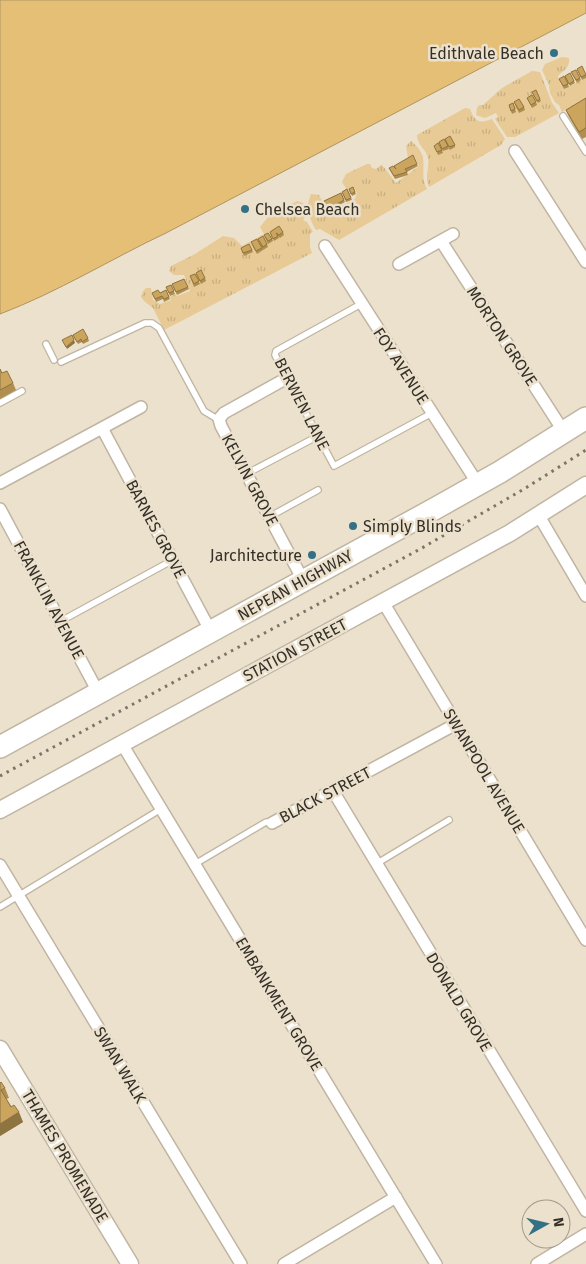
<svg xmlns="http://www.w3.org/2000/svg" width="586" height="1264" viewBox="0 0 586 1264" font-family="'Fira Sans',sans-serif">
<defs>
<pattern id="grass-tufts" width="24" height="20" patternUnits="userSpaceOnUse" patternTransform="scale(1.25)"><rect width="24" height="20" fill="#e7ca95"/><path d="M3 7l-1-3M5 7V3M7 7l1-3M15 17l-1-3M17 17v-4M19 17l1-3" fill="none" stroke="#c7ae80"/></pattern>
</defs>
<rect width="100%" height="100%" fill="#ece1cd"/>
<path fill="url(#grass-tufts)" d="M562,57l7,1c1,10 -5,12 -11,18l3,9 4,4 21,-11v20l-24,14 -3,-7 -4,-3 -5,-9 -1,-8 -7,-15 3,-6z
M532,71l8,1 12,31 7,10 -44,24h-8l-12,-18 3,-2 -2,-4 -11,5 -9,-3 1,-7 2,-3h4l19,-17z
M465,108l5,1c5,13 9,15 22,10l13,20 -4,6 -72,42c-5,-10 1,-19 -1,-29 -2,-9 -11,-13 -11,-23z
M411,141c22,17 6,30 16,48l-88,51 -19,-11 -4,1c-7,-12 -11,-22 -5,-36l8,1 9,17 27,-13 2,-6 -2,-4 -2,-1 -6,2 -5,-8 4,-8 21,-10h3l2,4 4,1 5,-4 2,1 13,17 23,-17 -5,-10 -6,2 -2,-12z
M297,201l6,2 3,13 -3,4 4,2 6,10 -3,2v13l2,6 -148,77 -11,-22 -9,-7 -3,-4 2,-6 3,-3h5l2,12 7,4 11,-4 -1,-3 5,-3 2,2 13,-5 -6,-16h-10l-5,-4 2,-5 24,-12 28,-18 11,2 8,8 22,-12 -4,-7 9,-11z"/>
<path fill="#e5bf76" stroke="#b0945f" d="M0,0h586v13l-420,220c-55,26 -108,59 -166,81z"/>
<g fill="none" stroke-linecap="round" stroke-linejoin="round">
<defs>
<path id="lane" d="M563,116l23,36
M361,304l-85,47 -1,4 59,111 98,-53
M46,344l8,16
M61,362l84,-39h7l7,5 45,83 15,9
M0,403l22,-12
M246,474l72,-38
M269,517l49,-27
M61,621l112,-61
M195,864l71,-42 6,1
M376,864l73,-44
M0,907l161,-98"/>
<path id="street" d="M515,151l71,111
M441,241l123,191
M325,246l153,238
M399,264l54,-30
M287,378l-63,35 -5,6 2,7 82,154
M102,428l108,202
M0,483l141,-76
M0,509l98,183
M539,516l47,80
M383,602l203,338
M122,744l314,520
M333,791l253,420
M272,823l184,-99
M0,865l241,399
M284,1264l112,-67
M537,1264l49,-30"/>
<path id="secondary" d="M0,810l510,-277 76,-48
M0,1049l130,215"/>
<path id="highway" d="M0,747l436,-239 64,-36 86,-54"/>
</defs>
<use href="#lane" stroke="#c0b5a2" stroke-width="8"/>
<use href="#street" stroke="#c0b5a2" stroke-width="14"/>
<use href="#secondary" stroke="#c0b5a2" stroke-width="19"/>
<use href="#highway" stroke="#c0b5a2" stroke-width="24"/>
<use href="#lane" stroke="#fff" stroke-width="5.5"/>
<use href="#street" stroke="#fff" stroke-width="11"/>
<use href="#secondary" stroke="#fff" stroke-width="16"/>
<use href="#highway" stroke="#fff" stroke-width="21"/>
<path stroke="#7b7468" stroke-width="3" stroke-dasharray="2.5 5" stroke-linecap="butt" d="M0,776l422,-228 102,-59 62,-39"/>
</g>
<path fill="#af8e50" d="M577,69l9,5v4l-4,2z
M571,72l9,6 1,2 -4,3z
M565,76l9,5 1,2 -5,3z
M559,79l9,5 1,3 -5,2z
M532,92l8,7 1,2 -3,2z
M527,98l9,4 1,3 -5,3z
M586,98v39l-4,2 -13,-22 -3,-7z
M514,102l10,5 1,3 -6,3z
M513,103l3,9 -4,2 -3,-9z
M446,141l9,4v2l-5,3z
M439,142l9,4 1,3 -6,2z
M435,148l7,2 1,3 -5,2z
M417,164l1,2 -11,6 1,3 -13,4 -6,-11 6,1z
M353,187l3,7 -4,2 -3,-7z
M347,189l5,11 -6,2 -4,-10z
M341,193l4,9 -16,9 -5,-10z
M270,232h13l1,3 -4,3 -2,-2 1,2 -5,3z
M264,235l8,4 1,2 -5,3z
M258,239l9,5 1,3 -5,3z
M252,245l10,3 1,2 -6,4z
M241,248l11,2 1,2 -9,4z
M195,274l5,10 -6,3 -4,-11z
M197,275l8,3 1,3 -5,3z
M184,279l5,10 -12,6 -5,-11z
M171,285l4,9 -5,2 -4,-9z
M166,290l4,9 -6,3 -1,-3 -7,3 -4,-9h8z
M74,337l14,1 1,3 -6,3 -1,-2 -4,2z
M0,369l2,4 11,10 3,7 -16,9z
M0,1083l5,5 4,10 -3,1 17,23 -23,14z"/>
<path fill="#8e7441" d="M74,340l1,3 -8,6 -1,-2z
M19,1112l4,10 -23,14v-12z"/>
<path fill="#cba55d" stroke="#8e7441" d="M582,66l4,9 -5,2 -4,-8z
M576,70l4,8 -4,2 -5,-8z
M570,73l4,8 -5,3 -4,-8z
M564,76l4,8 -5,2 -4,-7z
M536,90l4,9 -3,2 -5,-9z
M532,95l4,7 -5,3 -4,-7z
M586,98v30l-7,4 -13,-22z
M519,99l5,8 -5,3 -5,-8z
M513,103l2,6 -4,2 -2,-6z
M450,136l5,9 -6,2 -4,-8z
M444,139l4,7 -6,3 -3,-7z
M438,143l4,7 -5,2 -3,-6z
M413,155l4,9 -12,5 2,3 -13,4 -5,-8 4,-2 3,3 -2,-3z
M353,187l2,5 -4,2 -2,-5z
M347,189l4,9 -5,2 -4,-8z
M341,193l3,7 -16,9 -4,-8z
M279,226l4,6 -4,3 -3,-2 2,3 -5,3 -3,-7z
M268,233l4,6 -4,2 -4,-6z
M263,236l4,8 -4,3 -5,-8z
M257,239l5,9 -6,3 -5,-9z
M249,244l3,6 -9,3 -2,-5z
M201,270l4,8 -5,3 -4,-8z
M195,274l4,7 -5,3 -4,-8z
M184,279l4,8 -12,5 -4,-8z
M171,285l3,6 -5,2 -3,-6z
M158,290l2,3 6,-3 3,7 -5,2 -2,-3 -7,3 -3,-6z
M83,329l5,9 -6,4 -1,-3 -4,3 -4,-7z
M72,335l2,5 -8,7 -4,-7z
M0,369l2,4 5,-2 6,12 -13,7z
M1,1082l4,6 -4,2 10,17 3,-2 5,7 -19,12v-41z"/>
<g fill="#337286" stroke="#ece1cd" stroke-width="2">
<circle cx="554" cy="53" r="5"/>
<circle cx="245" cy="209" r="5"/>
<circle cx="353" cy="526" r="5"/>
<circle cx="312" cy="555" r="5"/>
</g>
<g text-anchor="middle" dominant-baseline="central" stroke-width="5" stroke-linejoin="round" paint-order="stroke">
<g font-size="16" fill="#343028" stroke="#ece1cd" text-anchor="end">
<text x="544" y="53">Edithvale Beach</text>
<text x="255" y="209" text-anchor="start">Chelsea Beach</text>
<text x="363" y="526" text-anchor="start">Simply Blinds</text>
<text x="302" y="555">Jarchitecture</text>
</g>
<g font-size="16" fill="#343028" stroke="#ece1cd">
<text transform="translate(502 336) rotate(57)">MORTON GROVE</text>
<text transform="translate(401 366) rotate(57)">FOY AVENUE</text>
<text transform="translate(302 404) rotate(63)">BERWEN LANE</text>
<text transform="translate(250 480) rotate(62)">KELVIN GROVE</text>
<text transform="translate(156 529) rotate(62)">BARNES GROVE</text>
<text transform="translate(295 585) rotate(-29)">NEPEAN HIGHWAY</text>
<text transform="translate(49 600) rotate(62)">FRANKLIN AVENUE</text>
<text transform="translate(295 650) rotate(-28)">STATION STREET</text>
<text transform="translate(484 771) rotate(59)">SWANPOOL AVENUE</text>
<text transform="translate(325 795) rotate(-28)">BLACK STREET</text>
<text transform="translate(459 1002) rotate(59)">DONALD GROVE</text>
<text transform="translate(279 1004) rotate(59)">EMBANKMENT GROVE</text>
<text transform="translate(120 1065) rotate(59)">SWAN WALK</text>
<text transform="translate(65 1156) rotate(59)">THAMES PROMENADE</text>
</g>
</g>
<g transform="translate(546 1224) rotate(82)"><circle r="24" fill="#ece1cd" stroke="#a29a8b"/>
<path d="M0-4L9 19L0 12L-9 19Z" fill="#337286"/>
<text y="-8" font-size="14" font-weight="bold" text-anchor="middle" fill="#343028">N</text>
</g>
</svg>
